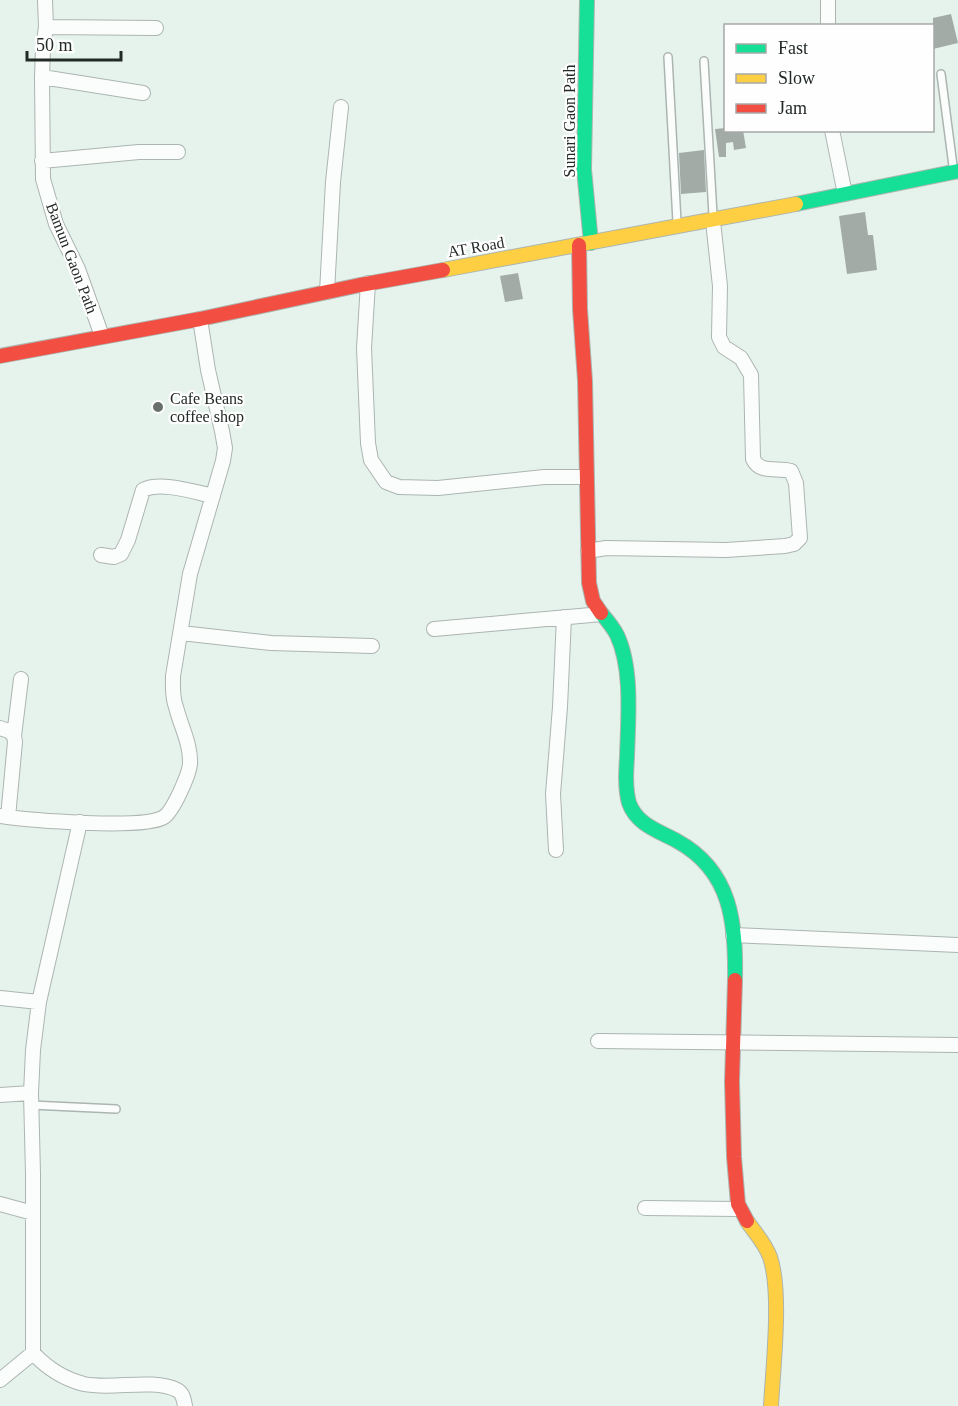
<svg xmlns="http://www.w3.org/2000/svg" width="958" height="1406" viewBox="0 0 958 1406" font-family="Georgia,serif">
<rect width="100%" height="100%" fill="#e6f3ec"/>
<path fill="#a2aba6" d="M951,14l7,29 -25,6v-31z
M726,128v2h17l3,18 -12,2 -1,-8 -7,1v14h-7l-4,-28z
M704,150l2,42 -25,2 -2,-41z
M865,212l3,23h5l4,35 -30,4 -8,-58z
M518,273l5,26 -18,3 -5,-26z"/>
<g fill="none" stroke-linecap="round" stroke-linejoin="round">
<defs>
<path id="lane" d="M668,57l9,165
M704,61l9,154
M941,74l12,92
M31,1105l85,4"/>
<path id="street" d="M45,0l1,27 -3,21 -1,29 1,102 13,45 22,45 24,67
M828,26v-26
M46,27l110,1
M42,77l101,16
M832,130l13,64
M42,161l97,-9h39
M368,283l-4,65 4,95 3,17 15,22 13,5 39,1 106,-11h42
M327,292l6,-110 8,-75
M588,551l18,-3 120,2 59,-4 9,-2 6,-6 -4,-55 -5,-12c-14,-4 -31,3 -38,-12l-2,-84 -10,-17 -17,-11 -5,-10 1,-51 -7,-65
M101,555l13,2 7,-3 7,-14 15,-50c17,-9 51,2 70,6
M434,629l168,-15
M181,633l90,10 101,3
M0,728l9,3 5,5 1,6 -7,75
M14,736l7,-57
M0,816c27,4 144,14 164,1 9,-6 25,-42 26,-53 1,-20 -9,-37 -14,-57 -4,-10 -3,-20 -3,-31l17,-102 33,-113 2,-13 -3,-17 -14,-61 -8,-51
M80,822l-41,180 -6,48 -2,43 2,81v179c13,14 31,26 51,31 28,6 68,-6 93,6 6,3 7,10 8,16
M556,850l-3,-56 7,-87 4,-90
M733,935l225,10
M0,998l39,4
M598,1041l360,4
M0,1095l31,-2
M0,1204l33,9
M645,1208l93,1
M0,1380l33,-27"/>
<path id="fast" d="M587,0l-3,169 7,74
M796,204l162,-33
M601,613c6,7 12,14 16,22 16,34 11,85 10,122 -1,15 -2,31 2,46 8,22 30,28 48,38 55,30 59,83 58,139"/>
<path id="slow" d="M443,270l353,-66
M747,1221c8,12 18,22 23,36 12,35 3,110 1,149"/>
<path id="jam" d="M579,245l1,64 5,72 4,202 4,18 8,12
M0,356l200,-37 160,-34 83,-15
M735,980l-3,102 2,75 4,47 9,17"/>
</defs>
<use href="#lane" stroke="#acb5b0" stroke-width="10"/>
<use href="#street" stroke="#acb5b0" stroke-width="16"/>
<use href="#fast" stroke="#acb5b0" stroke-width="16"/>
<use href="#slow" stroke="#acb5b0" stroke-width="16"/>
<use href="#jam" stroke="#acb5b0" stroke-width="16"/>
<use href="#lane" stroke="#fbfdfc" stroke-width="7"/>
<use href="#street" stroke="#fbfdfc" stroke-width="14"/>
<use href="#fast" stroke="#16e098" stroke-width="14"/>
<use href="#slow" stroke="#ffcf43" stroke-width="14"/>
<use href="#jam" stroke="#f24e42" stroke-width="14"/>
</g>
<circle fill="#67706b" stroke="#fefefe" stroke-width="2" cx="158" cy="407" r="6"/>
<g text-anchor="middle" dominant-baseline="central" stroke-width="4.5" stroke-linejoin="round" paint-order="stroke">
<g font-size="16" fill="#222a26" stroke="#fefefe">
<text transform="translate(569 121) rotate(-90)">Sunari Gaon Path</text>
<text transform="translate(476 247) rotate(-10)">AT Road</text>
<text transform="translate(72 258) rotate(69)">Bamun Gaon Path</text>
</g>
<g font-size="16" fill="#222a26" stroke="#fefefe" text-anchor="start">
<text x="170" y="398">Cafe Beans<tspan x="170" dy="18">coffee shop</tspan></text>
</g>
</g>
<rect x="724" y="24" width="210" height="108" fill="#fefefe" stroke="#a6a9a8" stroke-width="1.5"/>
<rect x="736" y="44" width="30" height="9" fill="#16e098" stroke="#a6a9a8" stroke-width="1.5"/>
<text x="778" y="54" font-size="18" fill="#222a26">Fast</text>
<rect x="736" y="74" width="30" height="9" fill="#ffcf43" stroke="#a6a9a8" stroke-width="1.5"/>
<text x="778" y="84" font-size="18" fill="#222a26">Slow</text>
<rect x="736" y="104" width="30" height="9" fill="#f24e42" stroke="#a6a9a8" stroke-width="1.5"/>
<text x="778" y="114" font-size="18" fill="#222a26">Jam</text>
<path d="M27 51v9h94v-9" fill="none" stroke="#222a26" stroke-width="3"/>
<text x="36" y="51" font-size="18" fill="#222a26" stroke="#fefefe" stroke-width="4.5" paint-order="stroke">50 m</text>
</svg>
